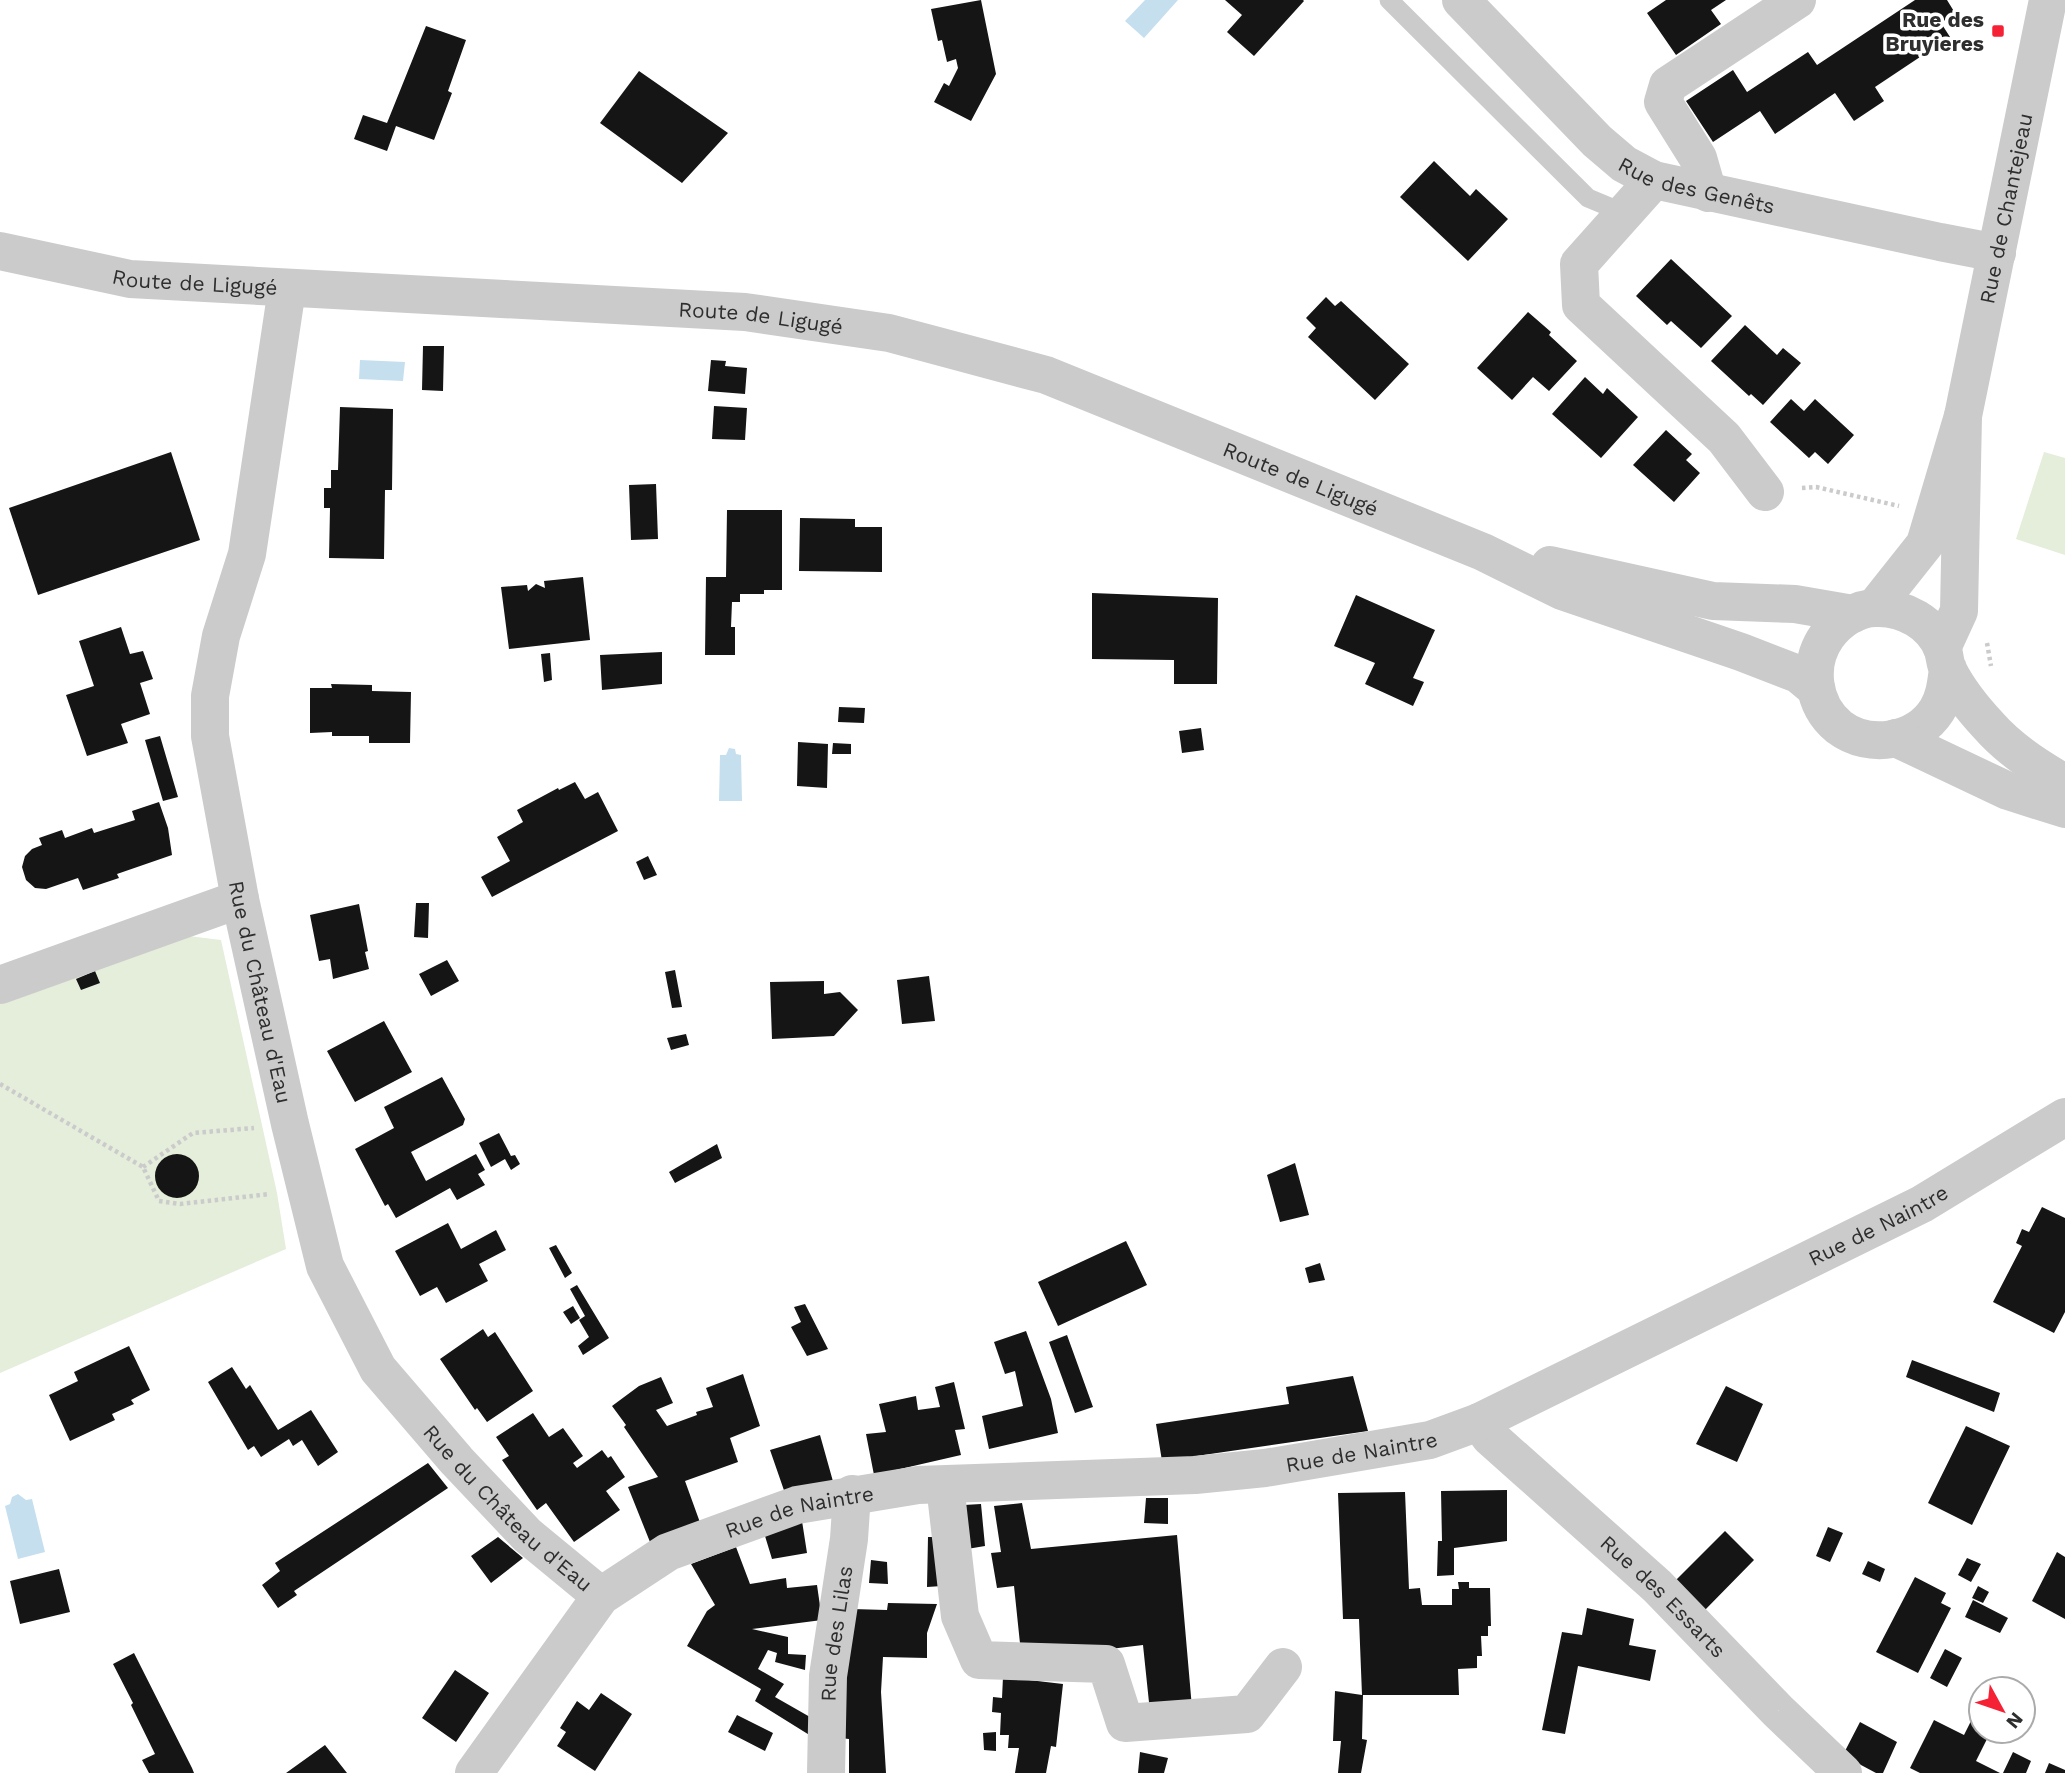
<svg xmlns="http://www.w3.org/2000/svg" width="2065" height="1773" viewBox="0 0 2065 1773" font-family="'Work Sans',sans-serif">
<rect width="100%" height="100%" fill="#fff"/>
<path fill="#e5eddb" d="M2044,452l21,6v97l-49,-16z
M172,934l49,6 56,253 9,56 -286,124v-369z"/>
<path fill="#c5dfef" d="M1145,0h33l-34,38 -19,-17z
M360,360l45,2 -2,19 -44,-2z
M729,748l6,1 1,5 5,1 1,46h-23l1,-46h6z
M18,1494l8,6 6,-1 13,53 -27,7 -13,-53 5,-2 2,-7z"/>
<path fill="#151515" d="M981,0l15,74 -25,47 -37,-19 10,-19 5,3 9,-18 -2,-9 -9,3 -5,-22 -4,1 -7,-32z
M1225,0h78l1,1 -50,55 -27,-24 15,-17z
M1666,0h60l-15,10 10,14 -45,31 -29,-42z
M1915,0h32l8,13 -14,10 9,14 -75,50 9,14 -30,20 -19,-28 -60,41 -15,-23 -47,31 -27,-41 47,-31 14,22 61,-40 9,13z
M426,26l40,14 -18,51 4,2 -18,47 -38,-14 -9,25 -33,-12 9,-24 24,8z
M639,71l89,62 -46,50 -82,-60z
M1434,161l36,35 6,-7 32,30 -40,42 -68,-64z
M1671,259l61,57 -31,32 -30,-27 -4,4 -31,-29z
M1326,297l9,9 6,-5 68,63 -34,36 -67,-63 8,-9 -10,-10z
M1528,312l23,20 -2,3 28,26 -28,30 -16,-14 -21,23 -35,-32z
M1745,325l32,30 6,-7 18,15 -38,42 -12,-11 -2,2 -38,-35z
M423,346h21l-1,45 -21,-1z
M711,360l15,1 -1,5 22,2 -2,26 -37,-3z
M1585,377l18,17 4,-6 31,29 -37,41 -49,-44z
M1791,399l13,12 11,-12 39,36 -26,29 -13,-12 -6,6 -39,-36z
M714,406l33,2 -2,32 -33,-1z
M340,407l53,2 -1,81h-7l-1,69 -55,-1 1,-50h-6v-20h7v-18h7z
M1666,430l26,24 -6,6 14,13 -26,29 -41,-37z
M171,452l29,88 -162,55 -29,-87z
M656,484l2,55 -27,1 -2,-55z
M727,510h55v80h-18v4h-24v8h-8l-1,25h4v28h-30l1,-78h20z
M800,518l55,1v8h27v45l-83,-1z
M583,577l7,63 -81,9 -8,-62 26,-2 1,6 8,-7 9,4 -1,-7z
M1092,593l126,5 -1,86h-43v-24l-82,-1z
M1356,595l79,35 -22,48 11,4 -11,24 -48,-22 10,-21 -41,-17z
M121,627l9,27 13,-3 10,28 -13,4 10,31 -29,10 7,19 -41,13 -21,-61 28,-9 -15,-45z
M662,652v32l-60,6 -2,-35z
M550,653l2,27 -8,2 -3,-28z
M331,684l41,1v6l39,1 -1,51h-41v-7h-37v-4l-22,1v-45h22z
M839,707l26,1 -1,15 -26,-1z
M1201,728l3,22 -22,3 -3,-22z
M160,736l18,61 -15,4 -18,-61z
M798,742l30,2 -1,44 -30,-2z
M833,743l18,1v10h-19z
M575,782l10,17 13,-7 20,39 -126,66 -11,-20 29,-16 -13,-24 26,-15 -6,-12 41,-22 1,2z
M159,802l9,26 4,27 -55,19 2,4 -36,12 -5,-12 -32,11 -11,-1 -9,-8 -4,-13 3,-11 7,-7 10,-4 -3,-7 23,-8 3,8 27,-10 2,5 41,-13 -3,-9z
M648,856l9,19 -13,5 -8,-18z
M416,903h13l-1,35 -14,-1z
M359,904l9,47 -3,1 4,17 -36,10 -3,-20 -11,2 -9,-46z
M447,960l12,21 -28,15 -12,-22z
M675,970l7,37 -10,1 -7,-36z
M95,971l5,12 -19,7 -5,-11z
M929,976l6,45 -33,3 -5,-44z
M824,981v13l16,-2 18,18 -24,26 -62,3 -2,-57z
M384,1021l28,51 -57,30 -28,-51z
M686,1034l3,11 -18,5 -4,-12z
M442,1077l23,42 -2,6 -52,27 15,29 50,-27 9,16 -7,4 7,11 -28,15 -7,-12 -54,30 -8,-14 -3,2 -30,-57 39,-21 -10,-21z
M499,1133l12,23 4,-1 5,9 -9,6 -6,-11 -14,8 -12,-24z
M717,1144l5,14 -47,25 -6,-11z
M155 1176a22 22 0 1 1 44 0a22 22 0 1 1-44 0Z
M1295,1163l14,52 -29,7 -13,-47z
M2042,1207l23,11v94l-11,21 -61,-31 29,-56 -6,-3 6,-14 7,3z
M448,1223l13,26 35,-19 10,20 -27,14 9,17 -42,22 -9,-16 -17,9 -25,-45z
M1126,1241l21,44 -89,41 -20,-44z
M556,1245l16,28 -7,5 -16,-30z
M1320,1263l5,17 -16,3 -4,-15z
M577,1285l32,53 -26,17 -5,-9 11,-9 -10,-17 6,-4 -15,-27z
M805,1304l23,45 -21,7 -16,-29 10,-5 -7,-15z
M573,1306l7,12 -9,6 -8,-12z
M483,1329l5,8 7,-5 38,59 -46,31 -10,-14 -2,2 -35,-51z
M1026,1331l25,68 7,34 -69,16 -7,-33 41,-10 -8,-35 -10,3 -11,-32z
M1067,1335l26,72 -18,6 -26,-71z
M129,1346l21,44 -19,10 3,4 -22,10 3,6 -45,21 -21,-46 29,-14 -4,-9z
M1912,1360l88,33 -6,19 -88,-35z
M232,1367l14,22 4,-4 28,45 33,-20 27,42 -20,14 -16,-26 -9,6 -4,-7 -28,18 -7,-11 -6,4 -40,-68z
M743,1374l17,52 -30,12 8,24 -53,19 17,47 -50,19 -24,-60 30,-10 -34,-50 2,-2 -14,-19 27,-20 22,-9 12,26 -17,7 11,16 30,-11 -1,-3 17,-5 -7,-19z
M1353,1376l15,55 -206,30 -6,-37 133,-20 -3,-17z
M954,1382l11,47 -10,1 6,25 -87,20 -8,-41 20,-2 -7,-28 37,-8 2,14 22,-3 -5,-20z
M1726,1386l37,18 -26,58 -41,-18z
M533,1413l16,24 14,-9 20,28 -10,7 4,5 25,-18 6,8 3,-2 14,21 -19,14 14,19 -46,32 -28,-39 -9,7 -35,-50 7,-4 -13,-19z
M1966,1426l44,20 -38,79 -44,-22z
M820,1435l14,50 -47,14 -17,-49z
M428,1463l20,25 -154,103 3,4 -19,13 -16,-23 18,-14 -5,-8z
M1507,1490v51l-53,7v27l-17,1 1,-35h4l-1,-50z
M1405,1492l4,97 11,-1 2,17h30v-16h7l-1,-7h11v6h21l1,38h-3v10h-7l1,20h-5v12l-19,1 1,26h-96l-1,44 5,1 -6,33h-23l3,-32h-8l2,-50 27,4 -3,-76h-16l-5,-126z
M1146,1498h22v26l-24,-1z
M1022,1503l9,46 146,-14 15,173 -42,4 -7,-67 -41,5 -81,3 -7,-67 -17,2 -6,-35 10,-1 -7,-46z
M981,1504l4,42 -24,4 3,-45z
M802,1521l5,32 -35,6 -7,-23z
M1828,1527l15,6 -13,29 -14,-6z
M1725,1531l29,29 -50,51 -29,-30z
M498,1537l25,21 -32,25 -20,-27z
M928,1537h14v49l-15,1z
M736,1547l14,37 36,-6 1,10 30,-3 5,35 -70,9 36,8v17l18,1 -1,15 -30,-8 2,-9 -9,-3 -10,19 26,15 -9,13 35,20 1,19 -56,-35 6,-12 -74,-43 20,-35 8,-6 -24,-41z
M2057,1552l8,5v62l-33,-18z
M1967,1558l14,6 -10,18 -13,-7z
M871,1560l16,2 1,22 -19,-1z
M1868,1561l17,8 -5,13 -18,-8z
M59,1569l11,43 -50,12 -10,-43z
M1915,1577l31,16 -5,10 10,5 -33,65 -42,-21z
M1978,1586l11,6 -6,11 -11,-5z
M1973,1600l35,18 -8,15 -35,-16z
M888,1603l49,1 -10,29v25l-44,-1 -2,35 5,81h-37v-34l-9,-1 12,-129 35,1z
M1587,1608l47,11 -5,26 27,5 -6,31 -72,-15 -13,68 -23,-4 20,-98 20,3z
M1945,1649l17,9 -15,29 -17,-9z
M134,1653l58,115 2,5h-45l-7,-13 13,-6 -24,-49 2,-2 -20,-39z
M455,1670l34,23 -33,49 -34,-24z
M1003,1677l60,7 -7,63 -5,-1 -5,27h-31l4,-25h-11l1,-13h-9l1,-22 -9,-1 1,-15 9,1z
M601,1693l31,21 -37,57 -38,-25 9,-14 -6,-4 17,-27 12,9z
M737,1715l36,18 -8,18 -37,-19z
M1972,1719l9,5v7h10l-15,30 24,12h-80l-10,-5 24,-48 30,15z
M1860,1722l37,20 -14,31h-7l-15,-8 -16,-14z
M996,1732v19l-12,-1 -1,-17z
M325,1745l22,28h-61z
M1140,1752l28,6 -4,15h-26z
M2013,1752l18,9 -5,12h-23z
M2049,1763l16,7v3h-20z"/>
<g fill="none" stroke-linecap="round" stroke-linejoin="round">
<path stroke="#cbcbcb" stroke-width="4.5" stroke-dasharray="3.5 3.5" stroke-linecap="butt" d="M1802,488l14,-1 83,19
M1987,643l4,23
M0,1084l143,83 16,34 21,3 90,-10
M143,1167l50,-34 61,-5"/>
<path stroke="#cbcbcb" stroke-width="19" d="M1389,0l199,198 36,15"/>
<g stroke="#cbcbcb" stroke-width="38">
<path id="s1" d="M1461,0l136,141 27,23 30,16 286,62 57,11"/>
<path d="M1654,180l-75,84 2,41 143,133 41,54"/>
<path d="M1708,193l-10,-35 -35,-56 5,-17 129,-85"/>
<path id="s2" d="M287,289l-40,265 -26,82 -11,60v40l30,163 50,225 35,142 53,103 79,92 70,74 74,61"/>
<path id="s3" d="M1963,416l85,-416"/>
<path d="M1875,607l50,-63 38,-128 -4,195 -17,37"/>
<path d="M0,985l240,-86"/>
<path id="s4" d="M1479,1422l11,15 37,33 130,116 121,125 65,62"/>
<path d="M945,1485l15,131 19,44 127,4 19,59 122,-9 36,-47"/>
<path id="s5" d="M474,1773l127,-177 67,-44 129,-47 121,-20 277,-10 70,-7 165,-28 49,-18 443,-218 143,-87"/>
<path id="s6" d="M826,1773l2,-97 21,-137 3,-45"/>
</g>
<g stroke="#cbcbcb" stroke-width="38">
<path id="s7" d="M0,251l130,28 615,33 144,21 157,42 437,177 79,39 179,61 57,22 18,15"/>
<path d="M1550,565l163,36 82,3 58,10"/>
<path d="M1948,669c-2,14 -3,28 -11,41 -20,32 -68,40 -98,17 -27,-22 -32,-63 -12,-91 11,-15 29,-28 49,-28 28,-1 57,15 67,42 2,7 2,14 5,20 10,20 26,40 41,56 21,24 49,42 76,57"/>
<path d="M1896,738l112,53 57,18"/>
</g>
</g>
<rect fill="#f52135" stroke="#fff" stroke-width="2.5" x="1991" y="24" width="14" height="14" rx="3.5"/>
<g text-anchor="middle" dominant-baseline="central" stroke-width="7" stroke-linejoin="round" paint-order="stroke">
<g font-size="21" font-weight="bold" fill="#2e2e2e" stroke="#fff" text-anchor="end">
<text x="1984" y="19">Rue des<tspan x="1984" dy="24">Bruyieres</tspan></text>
</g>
<g font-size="21" fill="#2e2e2e" stroke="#fff">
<text stroke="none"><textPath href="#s1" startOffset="308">Rue des Genêts</textPath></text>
<text stroke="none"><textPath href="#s3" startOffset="212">Rue de Chantejeau</textPath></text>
<text stroke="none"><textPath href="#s7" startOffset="198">Route de Ligugé</textPath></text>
<text stroke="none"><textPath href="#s7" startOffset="765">Route de Ligugé</textPath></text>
<text stroke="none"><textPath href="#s7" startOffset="1332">Route de Ligugé</textPath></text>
<text stroke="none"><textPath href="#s2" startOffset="716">Rue du Château d'Eau</textPath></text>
<text stroke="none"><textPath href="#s5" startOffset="1570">Rue de Naintre</textPath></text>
<text stroke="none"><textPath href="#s5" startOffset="1003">Rue de Naintre</textPath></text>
<text stroke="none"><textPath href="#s2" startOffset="1304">Rue du Château d'Eau</textPath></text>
<text stroke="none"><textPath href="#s5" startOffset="436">Rue de Naintre</textPath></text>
<text stroke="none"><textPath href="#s4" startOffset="254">Rue des Essarts</textPath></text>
<text stroke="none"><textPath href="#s6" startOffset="140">Rue des Lilas</textPath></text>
</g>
</g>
<g transform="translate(2002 1710) rotate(130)"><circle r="33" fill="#ffffff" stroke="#ababab" stroke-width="2"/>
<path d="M0-5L12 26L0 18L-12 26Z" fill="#f52135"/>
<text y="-10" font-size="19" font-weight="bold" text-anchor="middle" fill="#2e2e2e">N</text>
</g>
</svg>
